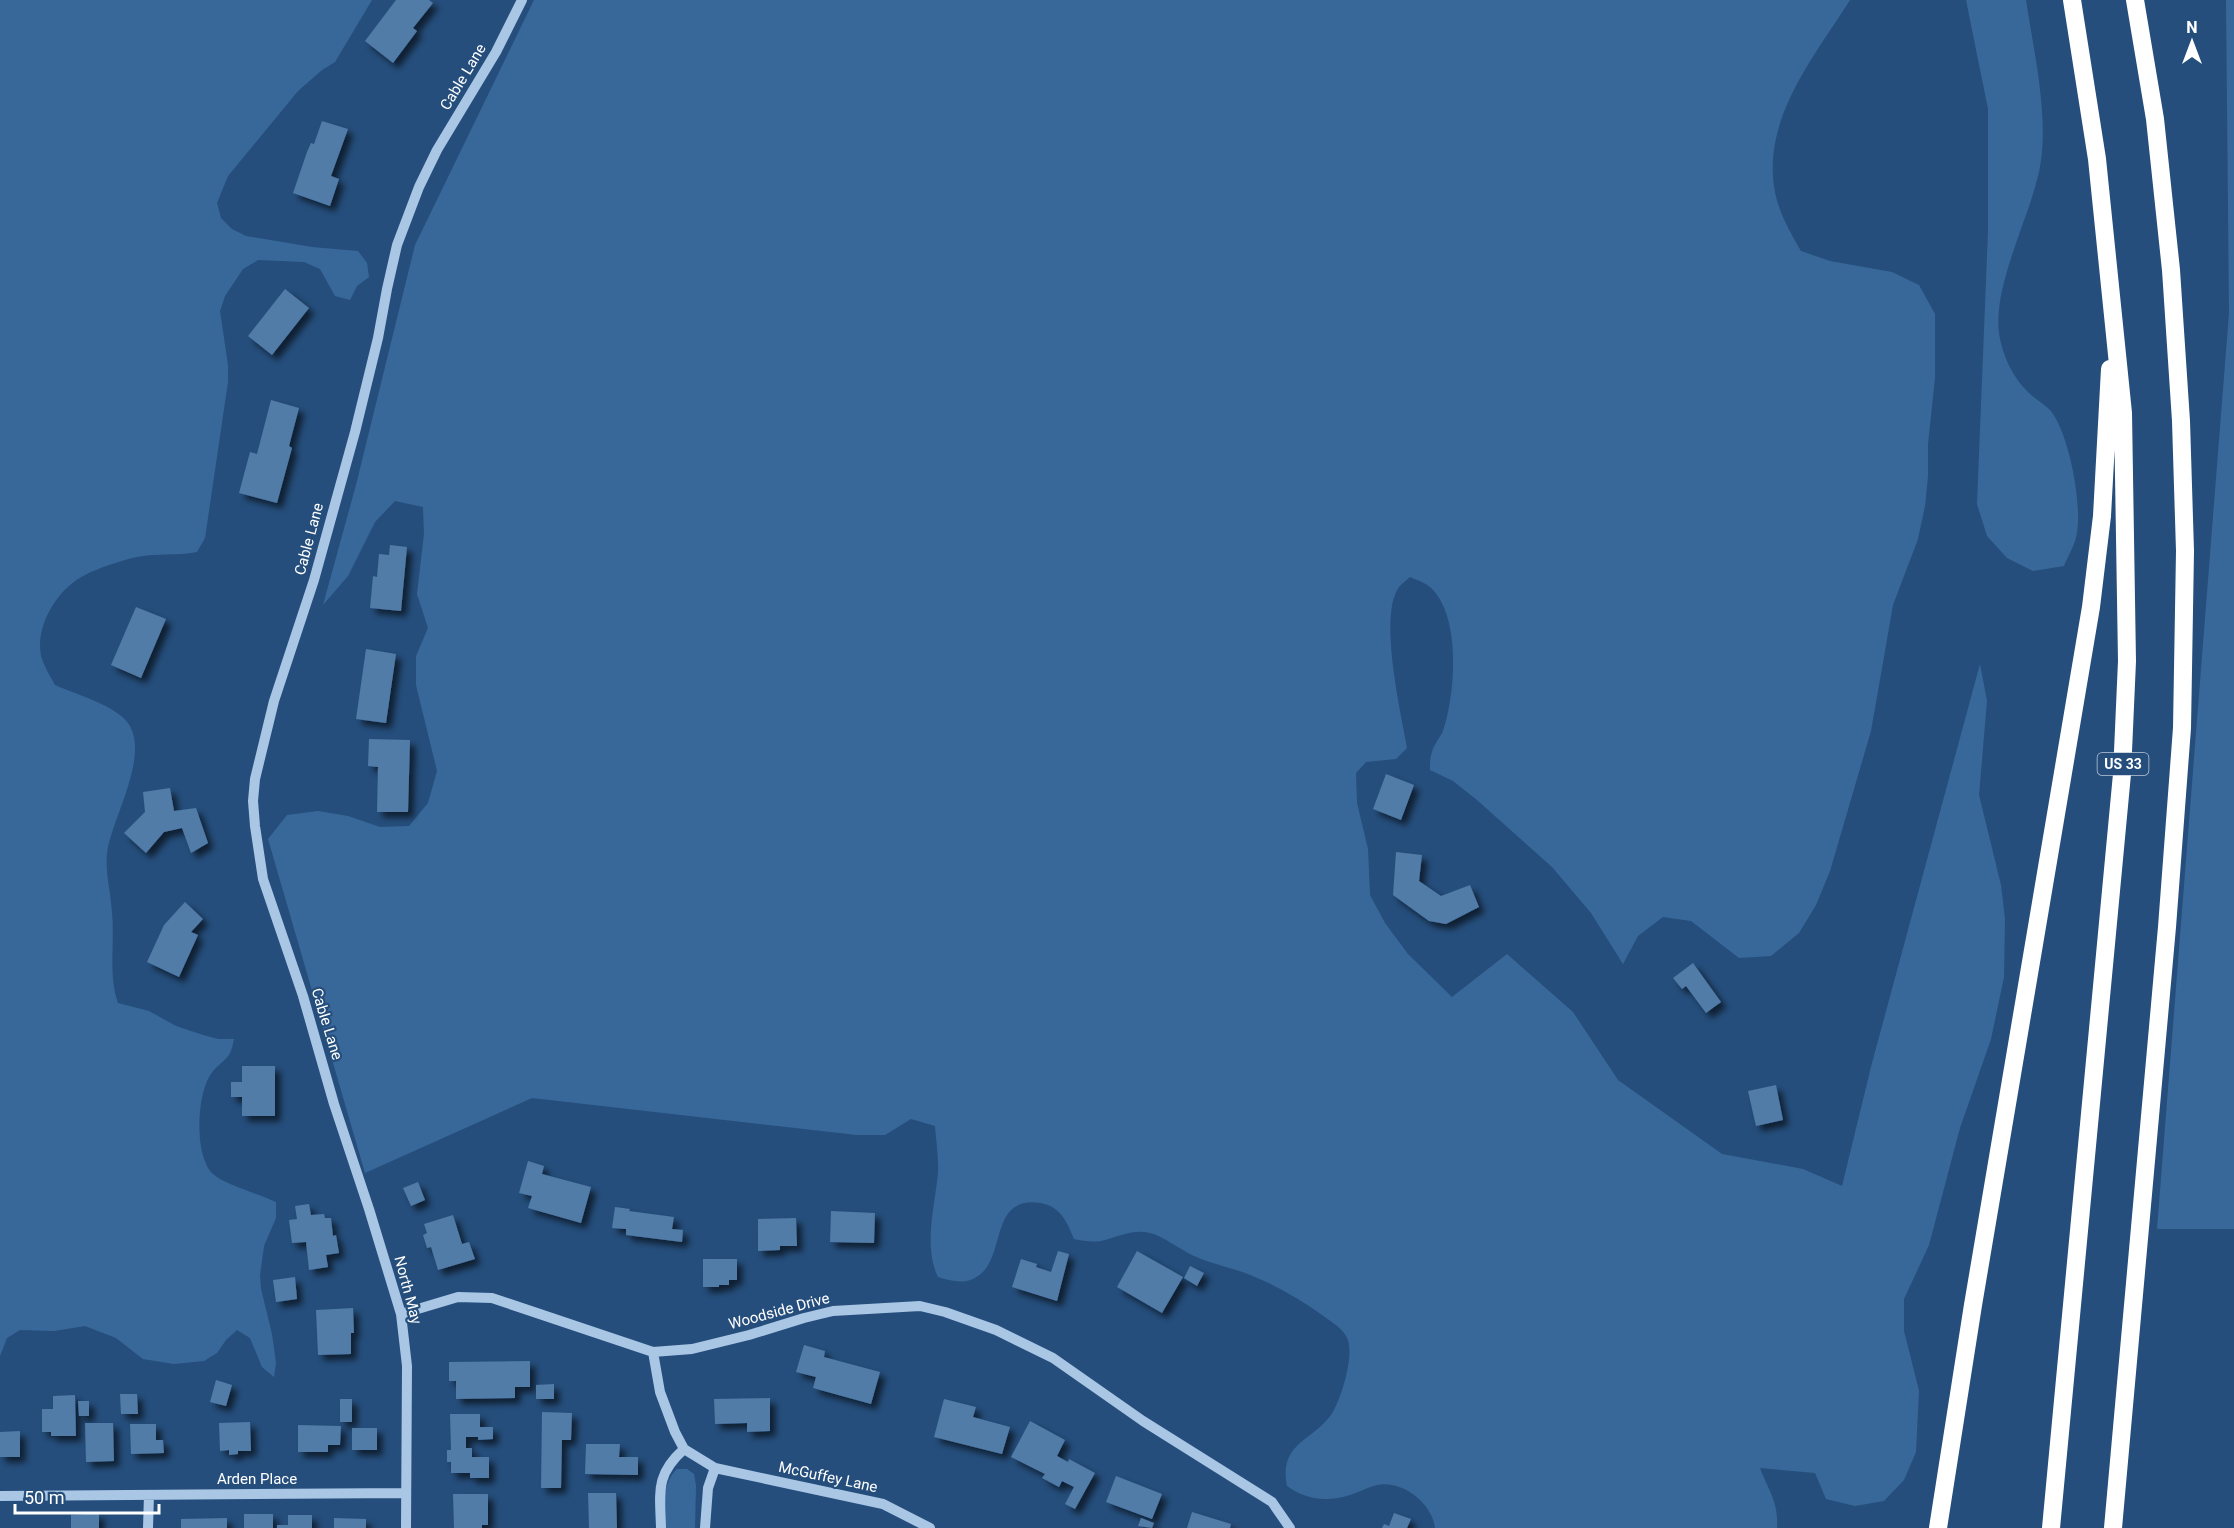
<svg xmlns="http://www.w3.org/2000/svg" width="2234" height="1528" viewBox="0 0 2234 1528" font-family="Roboto,sans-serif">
<defs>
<filter id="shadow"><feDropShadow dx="5.5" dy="5.5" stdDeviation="3" flood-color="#0009"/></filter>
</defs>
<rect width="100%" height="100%" fill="#254e7c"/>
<path fill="#386899" d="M0,0h372l-37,62 -13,8 -24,21 -70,85 -11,27 4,15 11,11 14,7 66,11 46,4 9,12 2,14 -12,9 -7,14 -15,-4 -15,-27 -16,-7 -46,-2 -15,9 -18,27 -5,15 8,54v17l-23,156 -8,14c-20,4 -40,1 -60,5 -14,3 -39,11 -52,18 -27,13 -50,50 -44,81 3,10 9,20 14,29 20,9 64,21 75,41 18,34 -18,92 -23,127 -2,20 4,40 5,60 3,29 -4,62 6,90l31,8 27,15 27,9 15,4h16c-1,4 -2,10 -4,14 -4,8 -16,14 -21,24 -12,21 -15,79 4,97 12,11 47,20 63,28v16l-12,28 -4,29 1,14 11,45 4,29 -2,14 -12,-10 -12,-29 -13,-8 -11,10 -9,13 -13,8 -30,3 -31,-5 -27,-21 -31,-12 -31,5 -34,-1 -13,8 -7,18z
M534,0h1316c-36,57 -89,120 -75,192 4,21 15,40 26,59l29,10 62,11 27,13 16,29v64l-7,66v32l-3,30 -7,33 -25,66 -22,126 -41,140 -14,34 -17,28 -28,23 -32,2 -48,-37 -28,-4 -25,19 -15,28 -32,-51 -39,-46 -75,-67 -24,-19 -23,-11c0,-6 0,-13 2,-18 2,-8 8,-14 11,-21 12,-36 18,-109 -9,-140 -7,-8 -15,-10 -24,-14 -3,3 -8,6 -11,10 -21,29 2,126 8,161l-11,11 -30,3 -10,11 1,30 11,46 2,46 15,28 23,31 44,43 55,-43 66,58 45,68 104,74 81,15 39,17 30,-123 108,-399 7,37 -8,94 22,90 4,34 -1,58 -13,62 -31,89 -31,117 -25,54v32l15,60 -3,61 -12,28 -20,21 -29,5 -29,-7 -11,-26 -55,-5c8,22 19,34 17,60h-342c-3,-25 -32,-48 -58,-43 -9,2 -18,7 -27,10 -22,7 -44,5 -63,-9 -9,-46 30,-45 47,-76 8,-15 22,-59 12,-74 -5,-9 -16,-15 -24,-21 -21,-15 -43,-28 -67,-38 -20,-9 -41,-12 -61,-21 -13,-6 -31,-20 -44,-23 -15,-4 -31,3 -45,7 -11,3 -20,1 -31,-1 -7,-17 -13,-32 -33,-36 -53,-8 -34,54 -63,73 -12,9 -27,5 -40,1 -15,-31 -3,-71 0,-104 1,-15 -2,-32 -3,-47l-24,-7 -26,16h-28l-325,-37 -167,75 -97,-334 19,-24 31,-4 30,5 32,11 29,-1 19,-23 9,-32 -21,-86v-29l12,-28 -11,-34 7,-60 -1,-27 -28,-6 -20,21 -27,54 -25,29 33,-120 59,-240z
M1966,0h60c8,54 26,127 11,180 -11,43 -44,109 -38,153 3,22 14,45 30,60 6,6 15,11 21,17 19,22 32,94 27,122 -1,11 -9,24 -13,34l-31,5 -26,-13 -20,-22 -10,-32 11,-273v-122z
M2226,0h8v1229h-77l72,-916z
M677,1469h10l7,5 2,12 -1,42h-31c1,-21 -3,-44 13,-59z"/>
<path fill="#517ba7" filter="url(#shadow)" d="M396,0h33l4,3 -20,25 4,3 -24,32 -28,-22z
M322,121l26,8 -17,47 8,3 -9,27 -37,-13 14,-41 4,-9 3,1z
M285,289l24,19 -37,47 -24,-19z
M271,400l28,8 -10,38 3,2 -15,55 -38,-10 11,-41 7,2z
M390,545l17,2 -6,64 -31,-3 3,-32 4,1 2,-23 10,1z
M136,607l30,12 -25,59 -30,-13z
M366,649l30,5 -10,69 -30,-4z
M369,739l41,1 -2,72h-31l1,-45 -10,-1z
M1386,774l28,11 -13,35 -28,-11z
M170,788l4,23 22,-3 12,35 -17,10 -9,-25 -18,4 -18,21 -22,-20 21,-21 -2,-20z
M1396,852l26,3 -3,26 22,15 29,-11 9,22 -33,17 -17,-3 -36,-26z
M185,902l18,17 -12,13 7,3 -19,42 -32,-15 17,-37z
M1693,963l28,39 -15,11 -20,-27 -4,3 -9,-11z
M242,1066h33v50h-33v-19h-11v-15h11z
M1776,1085l7,35 -27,6 -8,-35z
M528,1161l16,5 -2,8 49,13 -10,36 -53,-15 4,-12 -13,-3z
M418,1182l7,18 -14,6 -8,-18z
M309,1204l2,11 13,-1 1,4h6l2,18 3,-1 3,18 -13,2 2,12 -19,3 -3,-28 -14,1 -3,-23 8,-1 -2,-13z
M615,1207l15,2 -1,2 45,6 -2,12 11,1 -1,12 -56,-7v-6l-14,-1z
M831,1211l44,2 -1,30 -44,-1z
M453,1215l9,29 7,-2 6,17 -37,11 -7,-23 -4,1 -4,-13 4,-2 -3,-9z
M796,1218l1,28h-17v4l-22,1v-32z
M1058,1251l11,3 -12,47 -45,-14 9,-28 16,5 -1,3 15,5z
M1137,1251l46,26 -21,36 -45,-26z
M703,1259h34v21h-8v5h-10v2h-16z
M1190,1266l14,7 -7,13 -13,-8z
M295,1277l2,22 -21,3 -3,-22z
M353,1308l1,25h-3v21l-33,1 -2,-45z
M804,1345l21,6 -1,6 56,15 -9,32 -58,-16 3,-11 -20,-5z
M530,1361v26h-15v11l-59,1v-18h-7v-19z
M216,1380l16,5 -6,21 -16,-4z
M554,1384v15h-18v-14z
M120,1394h17l1,20h-17z
M75,1395l1,41h-25v-4h-9v-23h11v-13z
M770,1398v33l-23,1v-9l-32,1 -1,-25z
M340,1399h12v23h-12z
M944,1399l32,8 -3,10 37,10 -8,27 -68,-17z
M78,1401h11v15h-10z
M542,1412l30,1 -1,27h-9l-1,48h-20z
M450,1414h30v13h13v12l-15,1v-3h-12v11h6v9h17v21h-19v-5h-19v-11h-4v-12h4z
M1030,1421l35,19 -8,16 11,6 1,-3 26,14 -20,36 -10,-5 9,-17 -12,-6 -3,6 -17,-9 3,-4 -34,-17z
M250,1422l1,29h-13v3l-9,1v-5l-9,1 -1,-28z
M85,1423h28l1,38 -28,1z
M130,1424h26v16h7l1,13 -33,1z
M298,1425l43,1 -1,19h-12v7h-30z
M352,1428h25v22h-25z
M20,1431v26h-20v-25z
M586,1444h34l-1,13h19v18l-53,-1z
M1116,1476l46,18 -10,25 -46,-17z
M588,1493h28l1,35h-28z
M453,1494h35v31h-6v3h-28z
M1192,1512l39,12 -1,4h-43z
M99,1513v15h-28v-13z
M1394,1513l17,6 -4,9h-25l2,-4 5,2z
M244,1514h29v14h-29z
M288,1515h24v13h-35v-3h11z
M227,1518v10h-46v-9z
M334,1518l32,1v9h-32z
M1141,1518l13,5 -2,5 -14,-2z"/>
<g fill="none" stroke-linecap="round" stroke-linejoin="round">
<path stroke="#a9c6e5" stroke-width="10" d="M401,1314l57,-17 34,1 161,54 39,-3 57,-14 55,-17 29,-7 87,-5 25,6 51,18 57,28 90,63 129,81 18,26
M653,1352l7,40 15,40 9,17 31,19 168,36 47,24
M0,1496l406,-3
M148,1528l1,-33
M406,1528l1,-162 -6,-52 -32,-105 -35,-105 -31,-108 -40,-117 -8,-53 -2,-25 2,-22 19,-78 40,-121 41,-148 23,-94 9,-49 10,-44 22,-58 18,-37 59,-98 26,-52
M661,1528c-1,-36 -6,-53 23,-79
M705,1528l3,-40 7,-20"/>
<path stroke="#fff" stroke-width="18" d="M1938,1528l35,-223 118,-698 11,-91 8,-147
M2051,1528l71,-754 5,-113 -4,-248 -26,-254 -25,-159
M2113,1528l54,-601 15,-199 3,-177 -4,-130 -10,-151 -16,-151 -20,-119"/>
</g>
<g text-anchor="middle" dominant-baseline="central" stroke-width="4.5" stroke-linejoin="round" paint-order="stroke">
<rect fill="#254e7c" stroke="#becad8" stroke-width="1.5" x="2097.5" y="753" width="51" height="22" rx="4.5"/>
<g font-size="14" font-weight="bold" fill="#fff">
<text x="2123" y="764">US 33</text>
</g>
<g font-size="15" fill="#fff" stroke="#254e7c">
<text transform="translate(463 77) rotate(-59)">Cable Lane</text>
<text transform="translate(309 539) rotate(-75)">Cable Lane</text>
<text transform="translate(327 1024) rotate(73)">Cable Lane</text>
<text transform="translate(408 1290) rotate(75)">North May</text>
<text transform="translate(779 1311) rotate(-15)">Woodside Drive</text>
<text transform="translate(828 1477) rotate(12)">McGuffey Lane</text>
<text x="257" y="1479">Arden Place</text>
</g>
</g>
<g transform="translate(2192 42)" stroke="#254e7c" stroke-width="4.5" paint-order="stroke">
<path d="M0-4.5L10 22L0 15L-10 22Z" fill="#ffffff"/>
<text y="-9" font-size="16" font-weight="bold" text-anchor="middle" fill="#ffffff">N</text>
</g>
<path d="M15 1504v9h144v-9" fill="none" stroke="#ffffff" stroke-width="3"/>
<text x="24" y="1504" font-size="18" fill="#ffffff" stroke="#254e7c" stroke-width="4.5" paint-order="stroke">50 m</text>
</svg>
